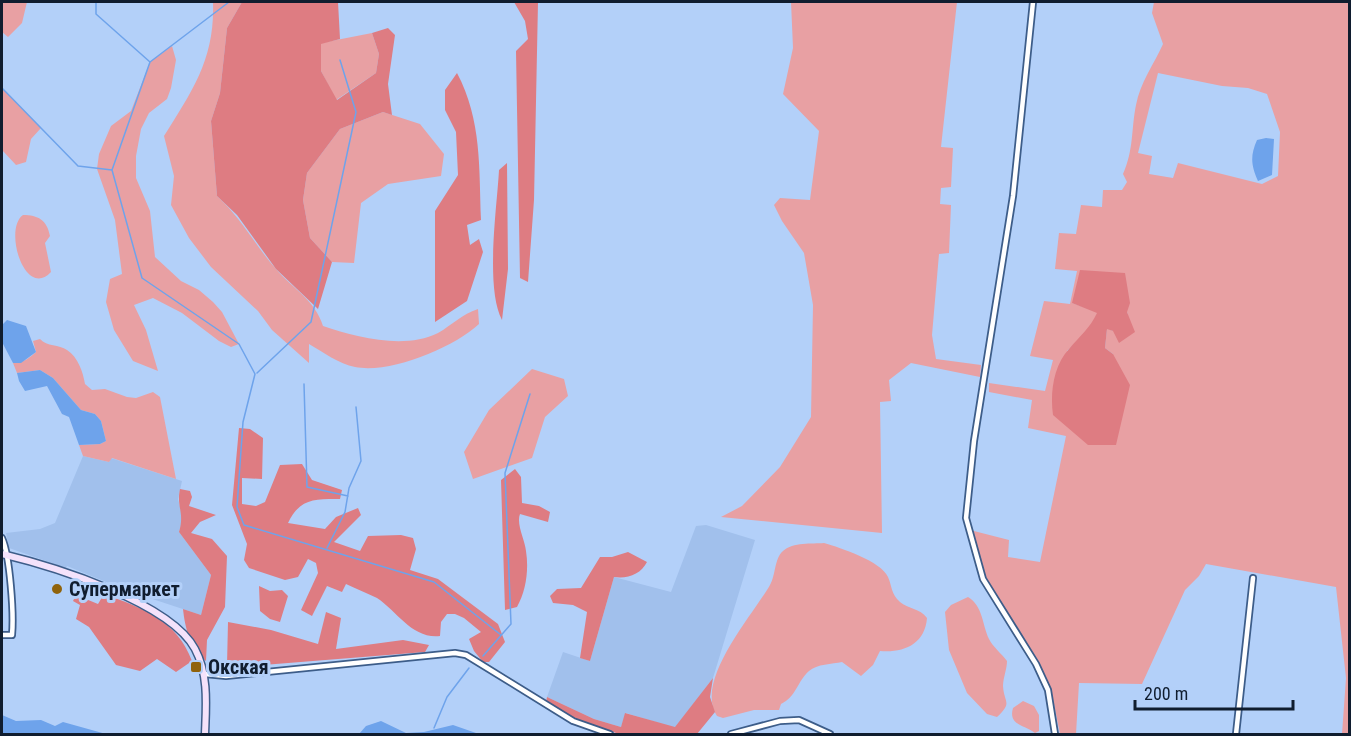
<svg xmlns="http://www.w3.org/2000/svg" width="1351" height="736" viewBox="0 0 1351 736" font-family="'Roboto Condensed',sans-serif">
<rect width="100%" height="100%" fill="#b3d0f9"/>
<path fill="#a1c0ec" d="M83,456l26,6 2,-4 71,23 -4,18 5,19 -4,14 32,43 -10,40 -73,-24 -61,-25 -1,2 -57,-20 -3,-15 34,-4 15,-6z
M706,525l49,15 -42,138 -38,50 -49,-15 -5,14 -27,-8 -47,-22 16,-45 27,9 24,-84 57,15 25,-66z"/>
<path fill="#e8a0a3" fill-rule="evenodd" d="M2,2h25l-5,21 -14,14 -6,-5z
M213,2h29l-15,26 -7,65 -9,28 6,75c26,24 37,48 59,73 17,20 39,31 47,57 33,11 81,24 115,7 14,-8 24,-19 40,-24l1,15c-26,24 -89,50 -124,43 -16,-3 -32,-15 -46,-23v19l-37,-33 -14,-19 -47,-44 -22,-29 -18,-33 3,-29 -10,-40c29,-46 51,-78 49,-134z
M791,2h166l-16,145 12,1 -2,39 -10,1 -1,16 11,1 -2,48 -10,1 -7,81 4,24 45,6 -1,12 -69,-14 -22,17 2,21 -11,1 2,131 -161,-16 21,-11 38,-39 31,-50 2,-112 -9,-52 -22,-32 -8,-16 6,-7 30,2 9,-69 -36,-37 10,-46z
M1154,2h195v732h-7l4,-56 -10,-91 -130,-23 -7,12 -14,14 -43,94 -63,-1 -3,51h-16l-9,-45 -12,-27 -53,-84 -16,-48 39,10 -1,17 32,5 26,-126 -38,-8 4,-28 -43,-8v-9l56,8 8,-31 -23,-4 14,-55 26,3 7,-33 -22,-2 4,-36 17,1 5,-29 21,2 1,-17h19l5,-8 -4,-8c11,-25 8,-44 13,-69 4,-22 18,-41 27,-61l-11,-31zM1158,73l64,13 26,2 19,6 13,38 -2,44 -16,8 -84,-21 -5,15 -24,-4 3,-18 -14,-3zM1072,303l55,9 2,8 -16,11 -6,-3 -2,20 8,6 -46,-3 23,-22 8,-17z
M372,33l7,21 -3,19 -40,27 -15,-29v-28z
M172,46l4,14 -5,28 -4,11 -18,14 -8,16 -5,27v22l14,33 5,46 26,24 18,9 14,12 9,10 17,32 -8,3 -12,-6 -37,-28 -29,-15 -19,7 12,25 12,41 -25,-10 -19,-31 -8,-28 4,-23 12,-5 -7,-54 -18,-51 2,-15 12,-28 20,-15 19,-49z
M2,88l39,40 -10,11 -5,23 -10,3 -14,-15z
M383,112l37,12 24,30 -3,22 -53,8 -27,19 -7,60 -22,-1 -22,-24 -7,-38 4,-27 33,-44z
M23,215c15,0 24,5 27,21l-5,7 6,29c-26,28 -48,-43 -28,-57z
M40,339c7,8 19,5 27,11 11,7 16,22 18,34l7,6 13,-1 22,8 9,1 17,-6 7,5 16,82 -64,-21 -3,4 -26,-6 -4,-11 21,-1 6,-3 -5,-20 -6,-7 -14,-4 -28,-32 -13,-8 -23,3 -4,-10c11,0 16,-5 23,-11l-3,-11z
M532,369l32,10 4,17 -23,21 -13,41 -59,21 -9,-27 25,-42z
M824,543c17,5 57,18 64,34 4,9 3,17 12,25 8,7 20,6 27,16 -2,26 -23,35 -47,33l-7,14 -12,11 -19,-14c-10,2 -25,2 -33,9 -12,11 -13,26 -28,33l-2,6h-25l-31,8 -6,-2c-23,-35 35,-100 53,-131 6,-10 4,-26 13,-34 10,-9 29,-7 41,-8z
M968,597c15,9 14,27 21,42 4,8 12,14 18,22 0,8 -4,17 -4,25 1,17 10,16 -6,31l-10,-3 -20,-21 -18,-43 -4,-38 6,-7z
M1023,701l11,5 5,9v16l-4,2c-11,-8 -27,-8 -22,-25z"/>
<path fill="#de7c82" d="M242,2h96l2,37 -19,5v27l16,29 39,-27 3,-19 -7,-21 16,-5 7,7 -7,49 4,31 -9,-3 -43,17 -33,44 -4,27 7,38 22,24 -14,47 -42,-40 -39,-54 -20,-19 -6,-75 9,-28 7,-65z
M514,2h24l-4,198 -6,82 -8,-4 -4,-227 12,-12 -3,-18z
M457,73c25,47 22,96 24,147l-14,5 3,20 9,-6 4,13 -16,49 -32,21v-111l23,-36 -2,-43 -11,-22v-20z
M507,163l1,106 -6,51c-17,-33 -5,-112 -3,-150z
M1080,270l45,3 5,30 -3,9 8,20 -16,11 -6,-12 -6,-2 -2,19 8,6 17,31 -14,60h-28l-35,-30c-3,-21 0,-49 16,-66 11,-13 21,-21 28,-36l-25,-10z
M239,428l11,1 13,9 -1,41 -20,-1v26l14,2 9,-4 15,-37 22,-1 10,16 30,10 -2,9c-25,0 -40,-1 -52,24l37,6 11,-12 22,-9 3,7 -27,27 26,9 8,-15 33,-1 12,3 3,11 -6,21 28,9 60,45 7,18 -16,20h-6l-9,-11 -5,-12 12,-7 -17,-14 -9,-4h-8l-6,8 -1,14c-28,3 -42,-24 -63,-38 -10,-5 -21,-9 -31,-14l-4,8 -15,-6 -15,30 -11,-6 17,-37 -2,-10 -8,-4 -10,18 -13,3 -36,-12 -5,-8 3,-16 -15,-39z
M515,469l6,8 1,26 17,3 11,6 -2,10 -28,-8c-4,10 5,26 6,37 3,19 0,40 -9,56l-12,3 -4,-130z
M180,489l10,2 2,6 -3,9 27,9 -16,7 -9,11 21,6 15,17 -2,51 -18,33 -1,21c-16,-13 -21,-33 -23,-52l18,6 10,-40 -32,-43c6,-20 -3,-25 1,-43z
M628,552l19,10c-6,12 -19,17 -33,15l-24,84 -10,-3 7,-46 -14,-7 -20,-2 -3,-7 7,-7 24,-1 19,-31h12z
M259,586l11,5 12,-1 6,6 -8,26 -10,-3 -10,-8z
M104,594c38,14 73,26 88,67l-16,11 -19,-13 -17,12 -24,-6 -27,-38 -13,-8 4,-14 -7,-4 3,-6 22,9z
M326,612l15,6 -5,31 67,-9 26,5 -4,7 -188,15 -10,-2 1,-43 43,8 47,14z
M713,678l-3,19 5,15 -18,22h-78l-43,-15 -30,-17 1,-5 47,22 27,8 4,-14 50,14z"/>
<path fill="#6ea3eb" d="M1266,138l8,1 -2,36 -14,6c-7,-16 -8,-25 -1,-41z
M7,320l19,6 10,26 -15,11h-8l-11,-21v-17z
M40,370l13,8 28,32 14,4 6,7 5,20 -6,3 -21,1 -10,-28 -7,-3 -15,-28 -22,5 -6,-10 -2,-8z
M2,715l14,6 25,-1 14,6 8,-4 43,12h-104z
M381,721l25,12 18,-1 29,-7 23,8 22,1h-139l7,-8z"/>
<g fill="none" stroke-linecap="round" stroke-linejoin="round">
<path stroke="#6ea3eb" stroke-width="1.5" d="M96,2v12l54,48
M2,88l76,78 34,4 30,108 97,66 16,30 -12,48 -6,85 7,18 190,57 67,53
M112,170l38,-108 79,-60
M257,373l54,-51 45,-210 -16,-52
M304,384l3,103 41,9
M327,548l18,-36 4,-24 12,-27 -5,-54
M483,656l28,-32 -6,-151 25,-79
M434,728l13,-31 22,-29"/>
<defs>
<path id="minor" d="M1033,2l-20,194 -39,245 -8,77 17,61 53,85 12,26 7,44
M2,538c8,18 12,76 10,97h-10
M205,674l21,2 229,-23 11,2 107,66 37,13
M731,734l49,-13 19,-1 31,14
M1236,734l17,-156"/>
<path id="secondary" d="M2,554c50,12 168,48 193,95 14,26 11,57 10,85"/>
</defs>
<use href="#minor" stroke="#3d5d89" stroke-width="8"/>
<use href="#secondary" stroke="#3d5d89" stroke-width="9"/>
<use href="#minor" stroke="#fff" stroke-width="4.5"/>
<use href="#secondary" stroke="#f4e2fb" stroke-width="6"/>
</g>
<g fill="#90630c" stroke="#b3d0f9" stroke-width="2">
<circle cx="57" cy="589" r="6"/>
<rect x="190" y="661" width="12" height="12" rx="3"/>
</g>
<g text-anchor="middle" dominant-baseline="central" stroke-width="6" stroke-linejoin="round" paint-order="stroke">
<g font-size="20" font-weight="bold" fill="#101d2f" stroke="#b3d0f9" text-anchor="start">
<text x="69" y="589">Супермаркет</text>
<text x="208" y="667">Окская</text>
</g>
</g>
<rect width="1351" height="736" fill="none" stroke="#101d2f" stroke-width="6"/>
<path d="M1135 700v9h158v-9" fill="none" stroke="#101d2f" stroke-width="3"/>
<text x="1144" y="700" font-size="18" fill="#101d2f" stroke="#b3d0f9" stroke-width="4.5" paint-order="stroke">200 m</text>
</svg>
